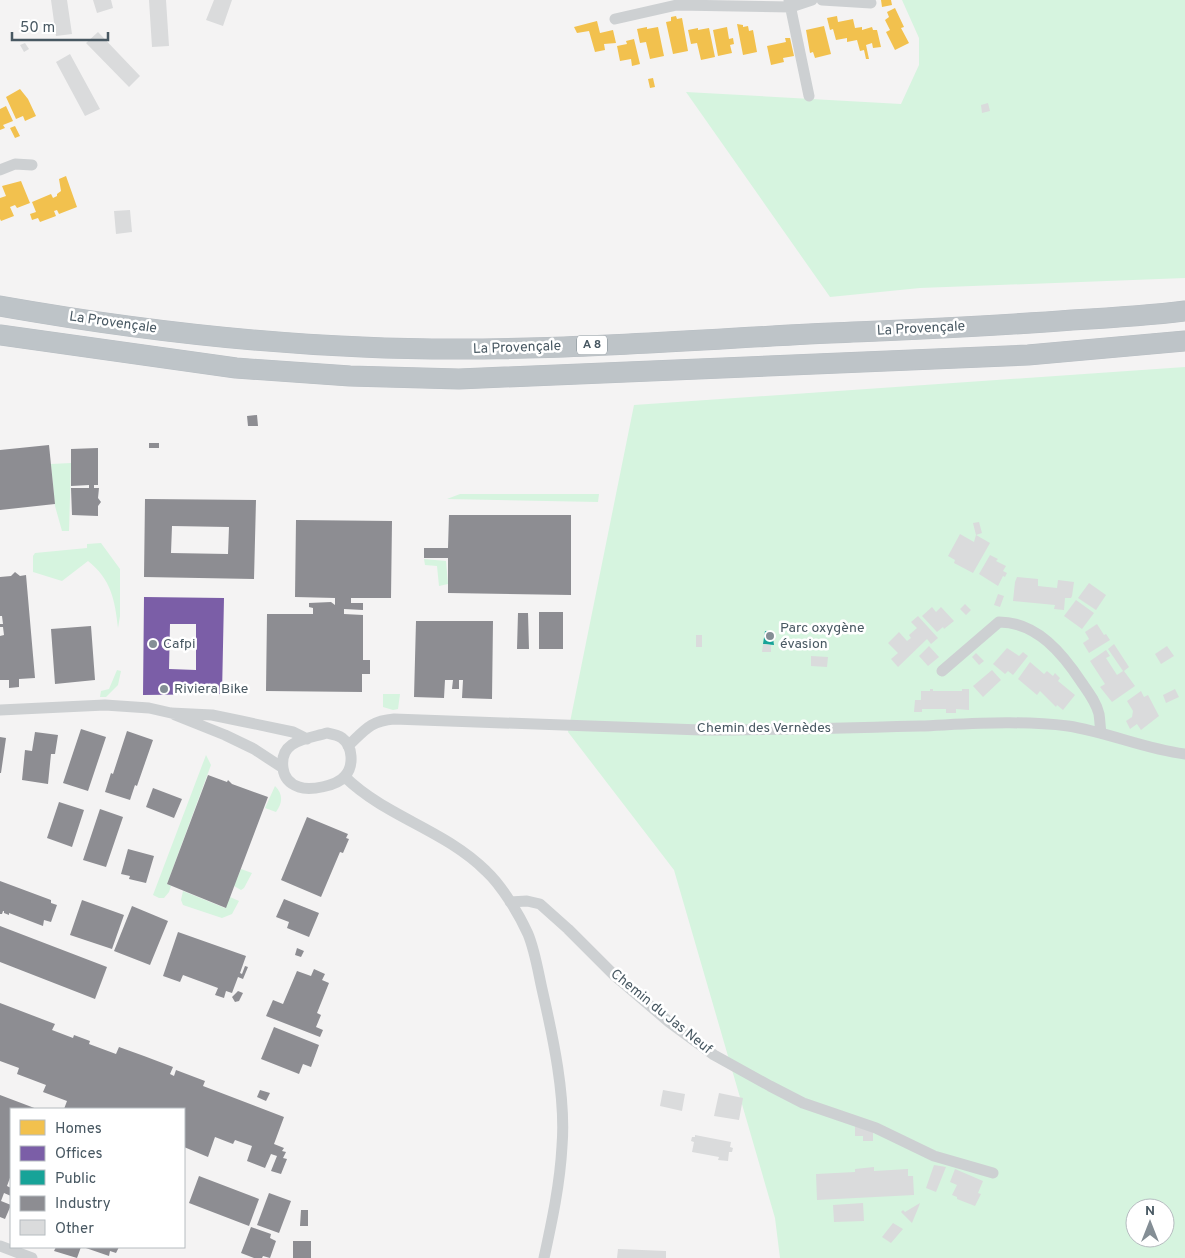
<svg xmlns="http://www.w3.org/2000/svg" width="1185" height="1258" viewBox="0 0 1185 1258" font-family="Overpass,sans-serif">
<rect width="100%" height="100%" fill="#f4f3f3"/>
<path fill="#d6f4df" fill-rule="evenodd" d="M902,0h283v278l-265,10 -90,9 -144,-205 215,12 18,-39v-27z
M1185,367v891h-405l-5,-40 -101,-348 -106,-138 66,-327zM1135,1208h30v30h-30z
M71,463l-2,68h-7l-7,-25 -4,-42z
M460,494h139l-1,8 -151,-3z
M101,543l19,26v47l-2,12c-3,-28 -7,-49 -30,-67l-26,20 -29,-9v-16l2,-3 52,-5v-4z
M424,559l22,2 2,23 -9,2 -2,-20 -12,-1z
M117,670l4,1 -3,14 -12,12h-6l1,-6 8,-2z
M383,694h17l-2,15 -5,1 -10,-3z
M206,755l5,10 -44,119 4,2 -2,6 -5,6h-5l-6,-3z
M275,786c8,8 8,16 1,26l-11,-4z
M241,869l11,4 -8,15 -3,2 -7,-4z
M183,891l42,17 5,-11 9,4 -7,13 -10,4 -39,-13 -2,-5z"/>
<path fill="#f2c14e" d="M881,0h10l1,5 -10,2z
M895,8l9,19 -3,1 8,15 -14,7 -9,-18 4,-2 -5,-10 4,-3 -2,-5z
M676,16l1,3 5,-1 6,33 -15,3 -7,-32 5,-1v-4z
M837,16l1,6 15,-3 2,9 7,-1v3l10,-3 1,3h4l4,17 -8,1 -1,-5 -6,2 3,14h-3l-2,-9 -4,1 -3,-11 -10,2v-4l-11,2 -3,-11 -3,1 -3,-12z
M597,21l3,12 13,-3 3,13 -12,1 1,6 -10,2 -6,-21 -12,2 -3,-6z
M737,24l6,1v2l5,-1 1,5 4,-1 4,22 -14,3z
M824,26l7,28 -16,4 -2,-6 -3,1 -4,-23z
M647,27v2l11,-2 6,29 -14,3 -4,-17 -6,1 -3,-14z
M727,27l2,12 4,-1 1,6 -4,1 2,8 -14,3 -5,-26z
M698,28v2l11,-2 6,29 -14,3 -4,-17 -6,1 -3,-14z
M785,38h5l4,18 -11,2 1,4 -13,3 -4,-19 19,-4z
M634,39l6,25 -8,2 -1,-7 -11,2 -3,-15 10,-2 -1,-3z
M653,78l2,9 -5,1 -2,-9z
M20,89l8,10 8,17 -11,5 -2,-5 -7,3 -10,-22z
M6,106l7,15 -10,4 2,3 -5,2v-21z
M15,126l5,10 -5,2 -5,-10z
M66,176l11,31 -18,7 -2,-4 -3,1 2,5 -16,6 -2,-4 -6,2 -2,-6 6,-2 -4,-10 19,-8 2,4 4,-2v-2l4,-3 -2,-12z
M21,181l9,22 -13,5 -2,-3 -5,2 4,9 -13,5 -1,-2v-21l6,-2 -4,-10z"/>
<path fill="#7b5ea7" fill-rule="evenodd" d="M144,597l80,1 -2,96 -79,1zM170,624h26v46l-27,-1z"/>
<path fill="#17a398" d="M765,631h7l2,14 -11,-1z"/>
<path fill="#8d8d92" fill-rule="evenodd" d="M257,415l1,11h-10l-1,-10z
M149,443h10v5h-10z
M49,445l6,59 -55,6v-60z
M98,448v37h-4v3h5l-1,10 3,4 -3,4v10l-26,-1 -1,-27h18v-3l-18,1v-37z
M145,499l111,1 -2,79 -110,-2zM172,526l57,1 -1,27 -57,-1z
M449,515h122v80l-123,-2v-35h-24v-10h24z
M296,520l96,1 -1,77h-40v5h12v7l-19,-1v5l19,1v45h7v14h-8v18l-96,-1 1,-77h46v-6l-4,-1v-4l22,-1 4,3v-7l-40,-1z
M15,572l5,4 6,-1 9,103 -16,1v8l-10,1v-8h-9v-44l4,-1 -1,-8h-3v-3h3l-1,-8h-2v-39l11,-1z
M539,612h24v37h-24z
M518,613h10l1,36h-12z
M416,621h77l-1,78 -30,-1 1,-18h-4v9h-7l1,-9h-8l-1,18 -30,-1z
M91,626l4,54 -40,4 -4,-55z
M81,729l25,8 -18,54 -25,-8z
M127,731l26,9 -16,46 -2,-1 -5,15 -25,-8 6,-19 2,1z
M35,732l23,3 -3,19h-4l-3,30 -26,-4 3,-30 7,1z
M0,737l6,1 -5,35h-1z
M208,775l19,7 1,-2 4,4 36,13 -42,111 -59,-24z
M153,788l29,11 -8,19 -28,-11z
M59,802l25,8 -12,37 -25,-9z
M100,809l23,8 -17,50 -23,-7z
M307,817l41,17 -2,4 3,1 -6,14 -3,-1 -19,45 -40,-17z
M128,849l26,7 -8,27 -17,-4 1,-3 -9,-2z
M0,881l51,19v3l6,2 -6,17 -7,-2 -1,6 -34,-13v2l-5,-2v-2h-1l-1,3h-2z
M284,899l35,14 -10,24 -22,-9 2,-6 -13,-5z
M82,900l42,15 -12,34 -42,-14z
M132,906l36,15 -18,44 -36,-14z
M0,926l107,41 -12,32 -95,-37z
M178,932l68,24 -6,17 2,1 3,-8 3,1 -5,12 -5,-2 -6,16 -6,-2 -2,7 -9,-3 3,-7 -35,-13 -3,7 -17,-6z
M297,948l7,3 -3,6 -6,-2z
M314,969l11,5 -3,6 7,3 -12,30 4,2 -5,12 7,3 -3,7 -54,-21 7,-16 10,4 14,-33 14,5z
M238,991l5,2 -4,8 -4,1 -3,-5z
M0,1003l55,21 -3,6 21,8 1,-3 16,6 -1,3 27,10 3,-7 25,9 29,11 -3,7 4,2 2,-6 29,11 -2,5 81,31 -10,27 10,4 -2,3 4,1 -3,6 4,1 -6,15 -10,-3 6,-15 -6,-2 -6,14 -18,-7 5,-15 -17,-6 -2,4 -18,-7 -7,20 -24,-10v-38h-120l3,-8 -24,-9 3,-7 -29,-11 2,-6 -19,-7z
M274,1027l45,18 -8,22 -8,-3 -4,10 -38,-15z
M260,1090l10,3 -4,8 -9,-4z
M0,1095l37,14h-26v66l-4,11 4,2v8l-7,-3 -3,8 10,4 -6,14 -5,-2z
M199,1176l60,23 -10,27 -60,-23z
M269,1193l22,8 -12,32 -22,-8z
M301,1210h7v16h-8z
M251,1227l20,7 -1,4 6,3 -6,17 -7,-2 -1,2h-8l-13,-5z
M293,1241h18v17h-18z
M56,1247h25l-4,11 -23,-7z
M83,1247h36l-3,6 -6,-2 -1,5z"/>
<path fill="#dadbdc" d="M51,0h16l5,34 -16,2z
M93,0h18l2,8 -16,5z
M149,0h17l3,46 -17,1z
M214,0h18l-9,26 -17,-6z
M98,32l42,44 -11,11 -43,-44z
M25,43l4,6 -5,3 -4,-7z
M70,54l30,55 -15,7 -29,-54z
M988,103l2,8 -8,2 -1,-8z
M130,210l2,22 -16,2 -2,-23z
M979,522l3,11 -6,2 -3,-12z
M960,534l14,8 2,-7 14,8 -17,30 -19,-10 1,-3 -7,-4z
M990,555l8,4 -2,2 10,5 -3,5 4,2 -2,4 -2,-1 -5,10 -19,-12z
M1017,577l21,2v7l19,2 1,-8 16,2 -2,14 -1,2h-6l-1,12 -10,-1 1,-4 -42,-4 2,-19z
M1089,583l17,12 -10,15 -18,-12z
M998,594l6,2 -4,11 -6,-2z
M1076,600l18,13 -12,16 -18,-13z
M965,604l6,6 -5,5 -6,-6z
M932,607l4,5 5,-5 13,14 -10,8 -1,-2 -6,5 -15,-16z
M918,616l20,22 -7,6 -4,-5 -29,28 -7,-8 7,-6 -10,-10 11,-11 8,9 4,-3 -2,-3 8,-7 -6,-6z
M1097,624l7,11 2,-1 4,6 -21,13 -6,-10 6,-4 -4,-7z
M696,635h6v12h-6z
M763,644l8,1v7h-9z
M1114,644l15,23 -5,4 11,15 -23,16 -12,-15 5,-3 -15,-23 16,-11 4,6 -4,2 11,17 6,-4 -15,-22z
M929,646l10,11 -11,9 -9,-10z
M1167,646l7,10 -13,8 -6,-10z
M1007,648l12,8 4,-4 5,4 -15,19 -5,-4 -3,3 -12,-10z
M976,653l8,8 -5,4 -7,-8z
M811,656l17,1 -1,10 -16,-1z
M1030,662l14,12 3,-3 6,5 2,-3 5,5 -2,3 17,14 -12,15 -6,-5 -1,2 -16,-16 -3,4 -19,-16z
M992,670l9,10 -18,17 -10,-11z
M930,689h3v2h29v-2h7v21l-13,-1v4h-10v-4h-24v3h-8l1,-12h6v-9h9z
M1175,689l4,8 -13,6 -3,-8z
M1141,691l3,6 4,-2 11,21 -18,14 -4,-6 -7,5 -4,-8 6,-4 1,-6 -6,-10z
M663,1090l22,4 -3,17 -22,-5z
M719,1093l24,5 -4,22 -25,-4z
M855,1126l18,6v9h-10v-5h-8z
M695,1135l36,7 -1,5 3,1 -1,4h-3l-1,9 -10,-1 1,-3 -27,-5 2,-10 -3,-1 1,-4h3z
M934,1165l12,2 -10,25 -10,-4z
M874,1167v4l34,-2v7h5l1,19 -97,5 -1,-26 39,-2v-3z
M955,1169l28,12 -5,12 3,1 -6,12 -18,-7v-2l-5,-2 5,-10 -7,-3z
M863,1203l1,18 -30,1 -1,-17z
M920,1203l-1,3 -7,17 -11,-11 2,-2 2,2z
M893,1223l10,6 -12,14 -9,-6z
M618,1249l48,2v7h-49z"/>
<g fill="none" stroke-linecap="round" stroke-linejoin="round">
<defs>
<path id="highway" d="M0,306c119,21 241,36 362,41 149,7 299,-5 447,-13 88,-4 176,-7 263,-14 38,-2 75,-4 113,-9
M0,335l236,33 114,8 109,3 569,-24 157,-14"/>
</defs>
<use href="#highway" stroke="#b8bec3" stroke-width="21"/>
<path stroke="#cdd0d2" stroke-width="11" d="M789,0l20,96
M822,0l49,3
M615,19l62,-14 114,2 21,-7
M0,170l15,-6 17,1
M942,671l57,-49c38,0 64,32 83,61 7,10 14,19 17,31 1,6 1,13 2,19
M0,710l105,-5 44,3 22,5 41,2 29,6 52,11 14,7
M175,715l50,20 29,14 29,19
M327,733c5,1 11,2 15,5 11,8 12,28 3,38 -8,10 -35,15 -46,11 -9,-3 -15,-9 -16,-19 -4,-28 24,-29 44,-35z
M348,746c17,-16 22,-25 46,-27l307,11c73,0 146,-2 219,-4 49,-2 99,-6 148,0 40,6 76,23 117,28
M345,777c41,40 100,53 141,94 16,15 33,43 42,63 7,17 10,37 14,55 11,48 24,108 20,157 -2,38 -10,75 -18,112
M510,902l17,-1 13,3 28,25 46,46 55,47 45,33 56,31 33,17 73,25 58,28 59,17
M0,1246l32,12"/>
<use href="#highway" stroke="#bec4c8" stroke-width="20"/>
</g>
<g fill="#848e95" stroke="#fff" stroke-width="2">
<circle cx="770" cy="636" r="5"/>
<circle cx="153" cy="644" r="5"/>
<circle cx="164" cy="689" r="5"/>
</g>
<g text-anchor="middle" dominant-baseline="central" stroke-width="5" stroke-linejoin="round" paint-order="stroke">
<rect fill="#fff" stroke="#7f8a91" stroke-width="1" x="577" y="335.5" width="30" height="19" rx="4"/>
<g font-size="12" font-weight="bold" fill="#485862">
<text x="592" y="345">A 8</text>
</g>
<g font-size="14" fill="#485862" stroke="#fff">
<text transform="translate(113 323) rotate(8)">La Provençale</text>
<text transform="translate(921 329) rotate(-3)">La Provençale</text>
<text transform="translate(517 348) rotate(-2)">La Provençale</text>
<text x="764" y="728">Chemin des Vernèdes</text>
<text transform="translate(661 1012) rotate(39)">Chemin du Jas Neuf</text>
</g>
<g font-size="14" fill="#485862" stroke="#fff" text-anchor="start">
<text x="780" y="628">Parc oxygène<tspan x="780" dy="16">évasion</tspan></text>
<text x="163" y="644">Cafpi</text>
<text x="174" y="689">Riviera Bike</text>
</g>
</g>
<rect x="10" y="1108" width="175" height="140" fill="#ffffff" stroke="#b6bcc0"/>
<rect x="20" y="1120" width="25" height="15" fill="#f2c14e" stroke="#b6bcc0"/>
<text x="55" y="1133" font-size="15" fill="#485862">Homes</text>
<rect x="20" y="1146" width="25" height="15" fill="#7b5ea7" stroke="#b6bcc0"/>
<text x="55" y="1158" font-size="15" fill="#485862">Offices</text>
<rect x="20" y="1170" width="25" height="15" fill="#17a398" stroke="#b6bcc0"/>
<text x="55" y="1183" font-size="15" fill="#485862">Public</text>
<rect x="20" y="1196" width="25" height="15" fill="#8d8d92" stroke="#b6bcc0"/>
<text x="55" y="1208" font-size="15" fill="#485862">Industry</text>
<rect x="20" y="1220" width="25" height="15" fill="#dadbdc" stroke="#b6bcc0"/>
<text x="55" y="1233" font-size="15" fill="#485862">Other</text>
<g transform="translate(1150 1223)"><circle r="24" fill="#ffffff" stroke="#b6bcc0"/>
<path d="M0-4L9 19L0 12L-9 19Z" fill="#848e95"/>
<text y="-8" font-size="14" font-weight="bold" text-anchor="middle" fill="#485862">N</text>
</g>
<path d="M12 32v8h96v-8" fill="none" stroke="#485862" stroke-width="2.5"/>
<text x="20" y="32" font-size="15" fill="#485862" stroke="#ffffff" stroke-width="4" paint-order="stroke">50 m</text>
</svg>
